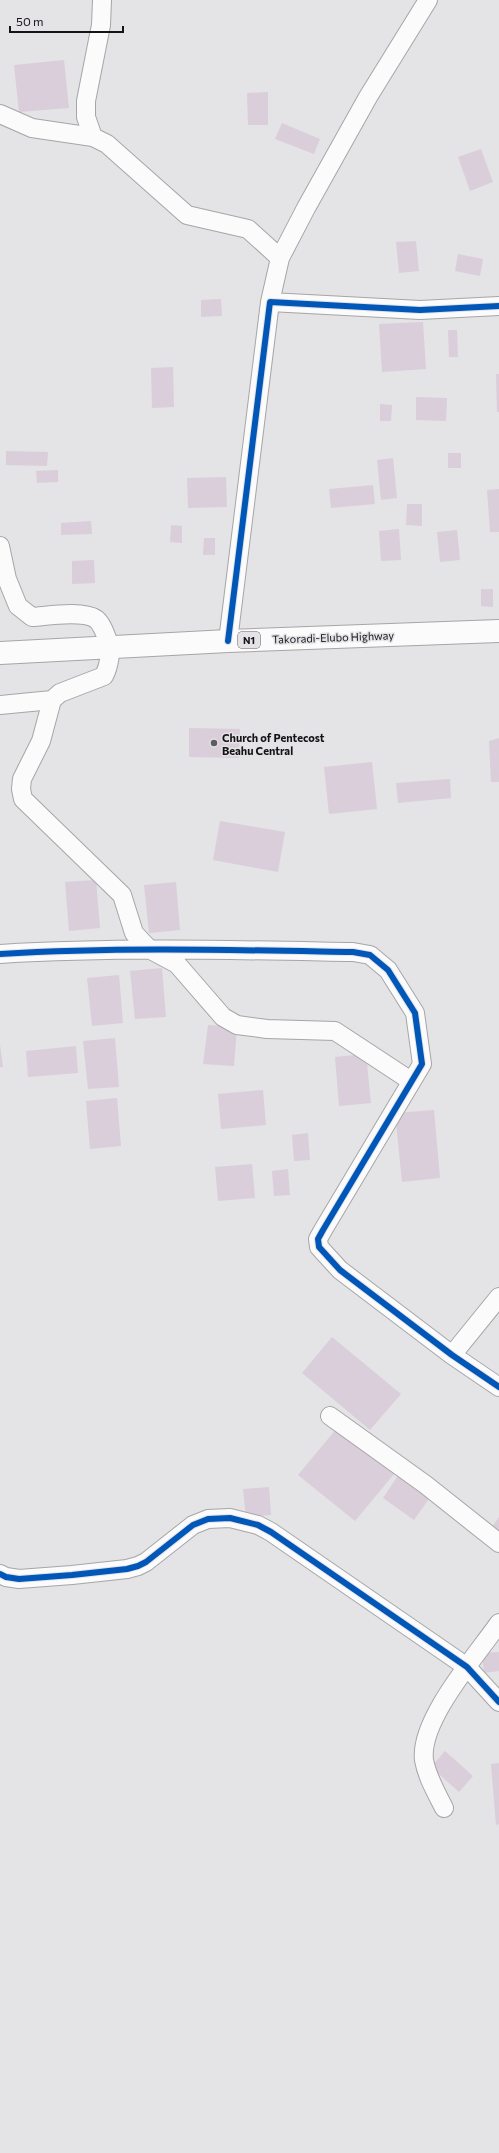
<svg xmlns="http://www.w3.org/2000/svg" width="499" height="2153" viewBox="0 0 499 2153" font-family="Commissioner,sans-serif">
<rect width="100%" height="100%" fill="#e4e3e6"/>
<path fill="#daceda" d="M64,60l5,48 -50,4 -5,-47z
M268,92v33h-20l-1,-32z
M282,123l38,16 -6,15 -39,-15z
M481,149l12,33 -23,9 -12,-34z
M416,241l3,30 -20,2 -3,-31z
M458,254l25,5 -3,17 -25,-5z
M221,299l1,17 -21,1v-17z
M423,322l3,47 -44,3 -3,-48z
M448,330h9l1,27h-9z
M173,367l1,40 -22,1 -1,-40z
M496,374h3v38h-2z
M416,397l31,1 -1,23 -30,-1z
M380,404l12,1 -1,16h-11z
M6,451l42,1 -1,14 -41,-1z
M448,453h13v15h-13z
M393,458l4,40 -16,2 -4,-40z
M58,470v12l-21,1 -1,-12z
M226,477l1,30 -39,1 -1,-30z
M373,485l2,19 -44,4 -2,-19z
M499,489v43h-9l-3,-42z
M407,504h15v22l-16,-1z
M91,521l1,13 -31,1v-12z
M171,525l11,1v17l-12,-1z
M399,529l2,31 -20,1 -2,-30z
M457,530l3,30 -20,2 -3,-30z
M204,538h11v17h-12z
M94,560l1,23 -23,1v-23z
M481,589h12v18l-12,-1z
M189,728l51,1 -1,29 -50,-1z
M499,738v44h-8l-2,-41z
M372,762l5,47 -48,5 -5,-47z
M450,779l1,19 -53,5 -2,-20z
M220,821l65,11 -7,40 -65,-12z
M96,880l4,48 -31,3 -4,-49z
M176,882l4,48 -31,3 -5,-48z
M162,968l4,49 -31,2 -5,-48z
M119,975l4,48 -31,3 -5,-48z
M208,1025l29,2 -3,39 -31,-2z
M115,1038l4,49 -31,2 -5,-48z
M0,1045l3,22h-3z
M76,1046l2,27 -50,4 -2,-26z
M366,1054l5,49 -32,3 -4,-49z
M263,1090l3,35 -45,4 -3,-35z
M117,1098l4,48 -31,3 -4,-48z
M434,1110l6,68 -38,4 -7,-69z
M308,1133l2,27 -16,1 -2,-26z
M252,1164l3,34 -37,3 -3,-34z
M288,1169l2,26 -16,1 -2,-25z
M332,1337l69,57 -31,36 -68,-57z
M337,1428l57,46 -39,47 -57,-46z
M399,1474l32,22 -17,24 -31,-22z
M269,1487l2,28 -25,2 -3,-28z
M499,1517v15l-7,-5z
M499,1652v19l-15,2 -2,-20z
M445,1751l28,25 -14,16 -28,-25z
M499,1763v61l-3,1 -5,-61z"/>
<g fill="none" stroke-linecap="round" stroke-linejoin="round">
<defs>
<path id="minor" d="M0,114l32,14 61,9 14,7 80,71 61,14 32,29
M93,137l-7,-20v-16l15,-76 1,-25
M270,302l10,-44 26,-50 62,-111 60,-97
M0,546l7,33 11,27 14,11c16,-1 50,-7 64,2 6,5 9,14 12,22 4,10 1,25 -4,35l-44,17 -8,7 -11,41 -19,38 -1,10 2,10 99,96 12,38 15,16 28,15 46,53 14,8 30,4 68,2 76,50
M228,641l42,-339 150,8 79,-4
M0,705l52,-5
M0,954c118,-7 235,-4 353,-2l17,3 18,15 27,43 7,51 -99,166 -5,9 1,8 21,23 112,85 47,32
M452,1355l47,-58
M330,1416l96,69 73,58
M0,1574l6,3 13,2 53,-4 55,-6 11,-3 8,-4 47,-37 15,-6 22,-1 28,7 13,7 196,135 32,35
M444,1808c-8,-16 -17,-31 -20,-48 -5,-40 53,-105 75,-137"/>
<path id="trunk" d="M0,653l228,-12 271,-10"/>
</defs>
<use href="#minor" stroke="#a6a5a7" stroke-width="20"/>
<use href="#trunk" stroke="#a6a5a7" stroke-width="24"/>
<use href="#minor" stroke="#fbfbfb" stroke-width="18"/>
<use href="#trunk" stroke="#fbfbfb" stroke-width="22"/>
<defs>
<path id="cycleway" d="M228,641l42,-339 150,8 79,-4
M0,954c118,-7 235,-4 353,-2l17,3 18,15 27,43 7,51 -99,166 -5,9 1,8 21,23 112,85 47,32
M0,1574l6,3 13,2 53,-4 55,-6 11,-3 8,-4 47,-37 15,-6 22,-1 28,7 13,7 196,135 32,35"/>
</defs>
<use href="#cycleway" stroke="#e4e2e7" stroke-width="8"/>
<use href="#cycleway" stroke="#0057b8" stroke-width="6"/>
</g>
<circle fill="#5d5c5e" stroke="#e4e2e7" stroke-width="1.5" cx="214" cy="743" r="4"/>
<g text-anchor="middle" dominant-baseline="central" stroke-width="3" stroke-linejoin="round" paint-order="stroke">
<rect fill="#e4e2e7" stroke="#525254" stroke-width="1" x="238" y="632" width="22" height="16" rx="3"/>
<g font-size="10" font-weight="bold" fill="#141415">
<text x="249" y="640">N1</text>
</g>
<g font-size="11" fill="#141415" stroke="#e4e2e7">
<text transform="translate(333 637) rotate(-2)">Takoradi-Elubo Highway</text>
</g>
<g font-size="11" font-weight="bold" fill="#141415" stroke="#e4e2e7" text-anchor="start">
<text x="222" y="737">Church of Pentecost<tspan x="222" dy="13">Beahu Central</tspan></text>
</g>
</g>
<path d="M10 26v6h113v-6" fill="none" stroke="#141415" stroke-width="2"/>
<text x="16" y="26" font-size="12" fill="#141415" stroke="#e4e2e7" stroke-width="3" paint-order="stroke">50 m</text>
</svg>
